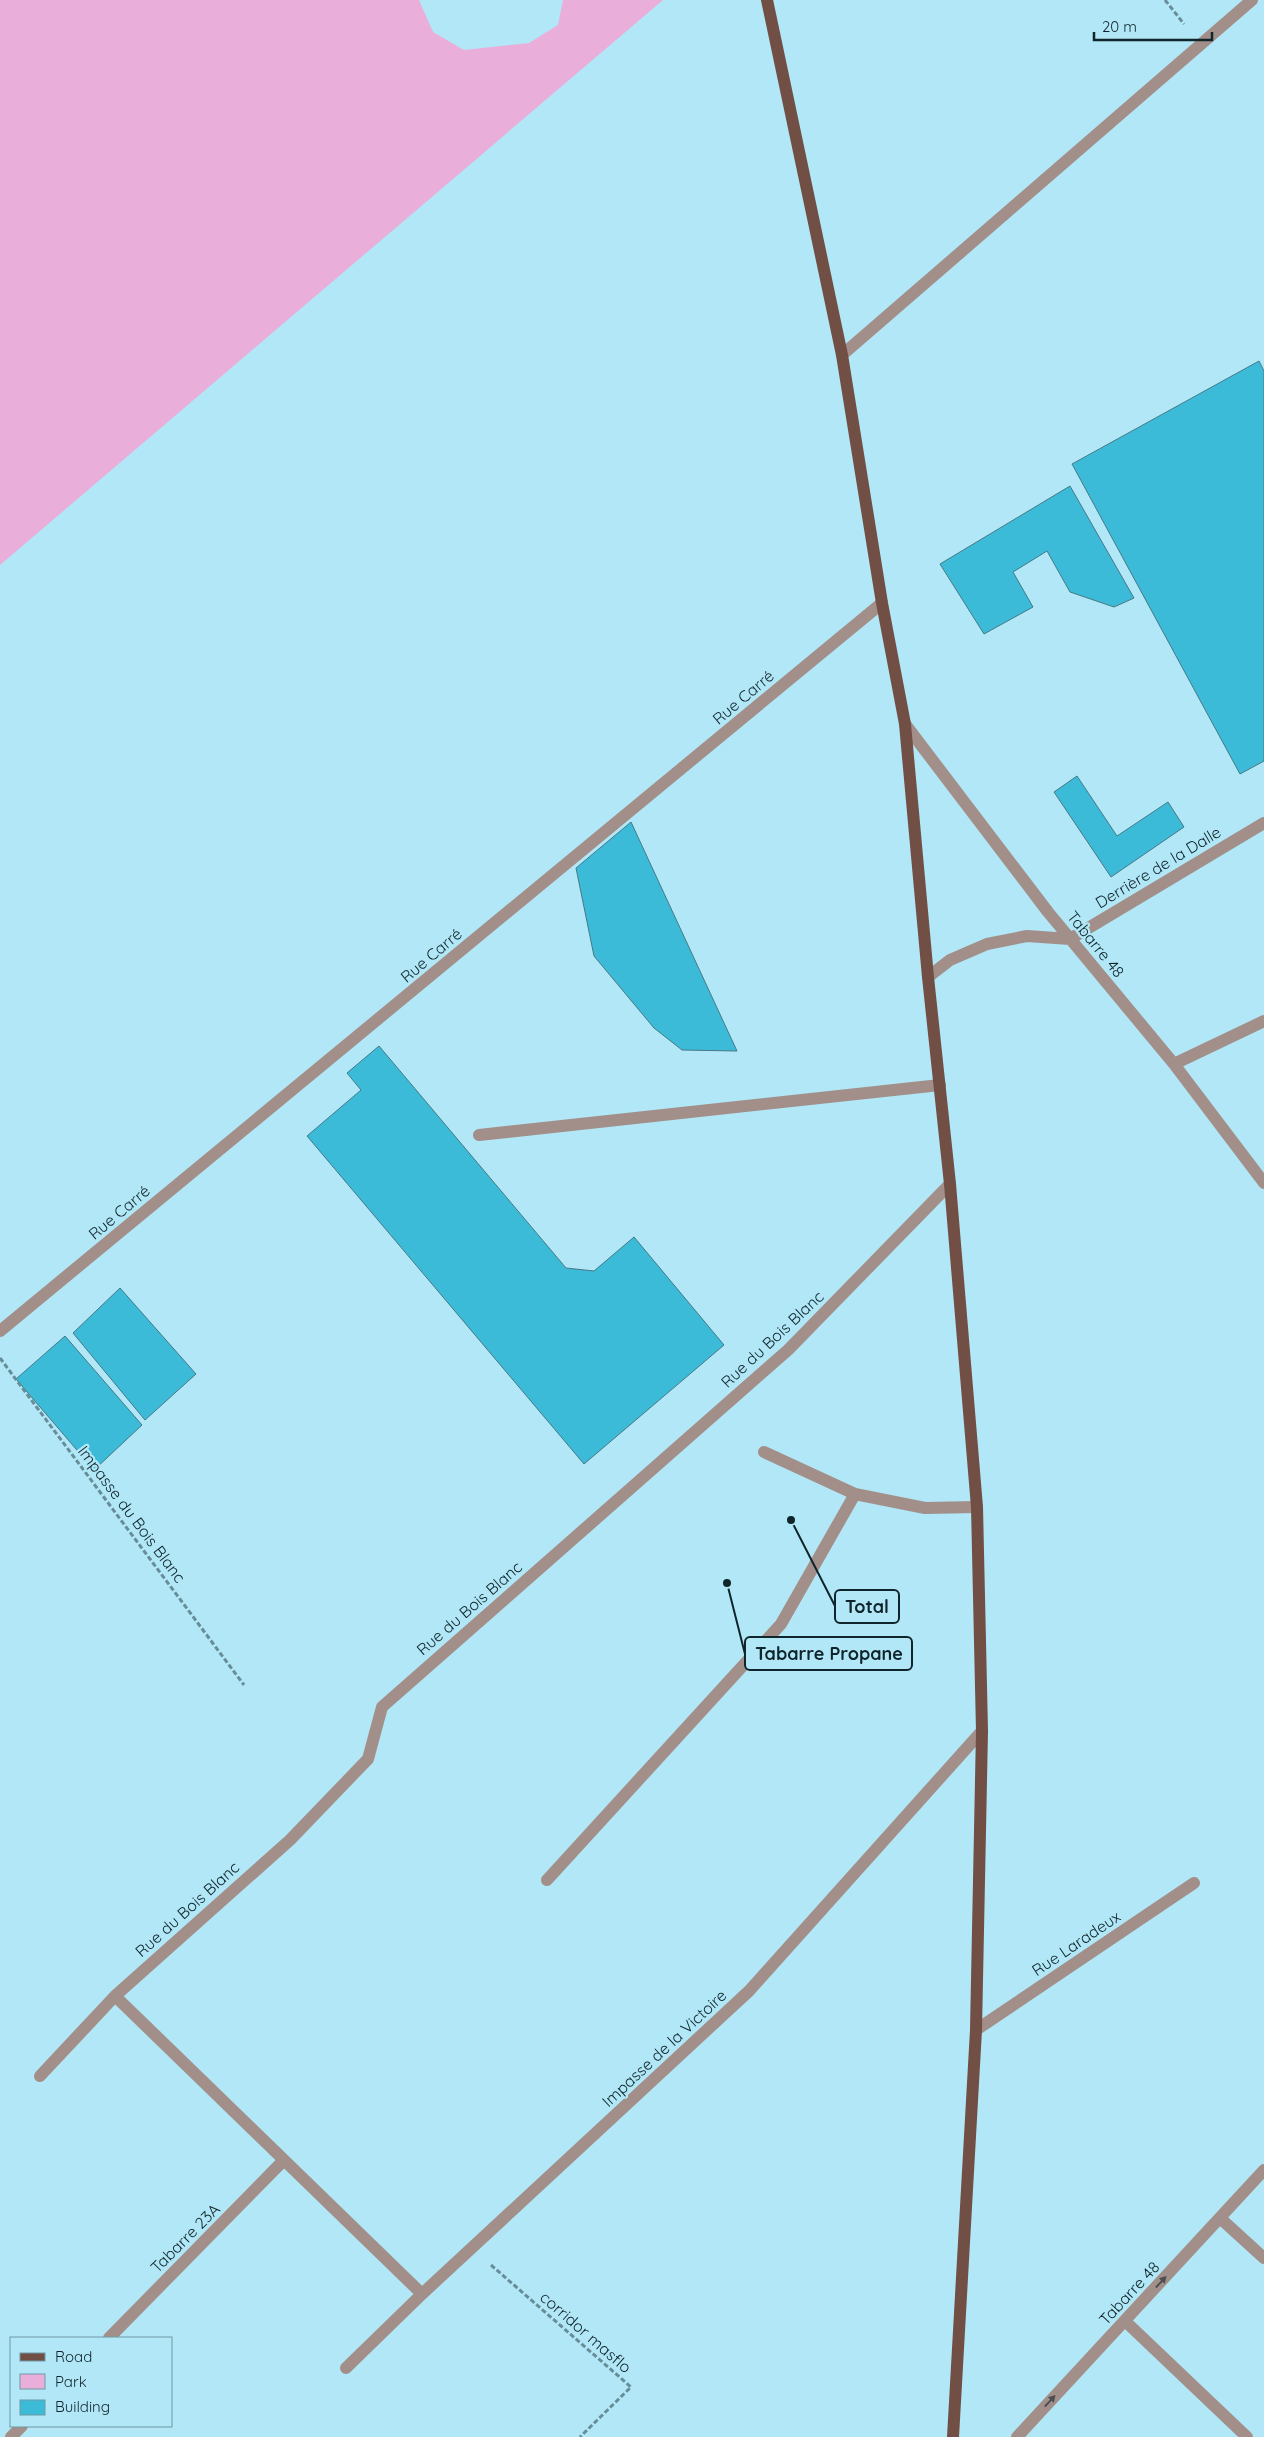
<svg xmlns="http://www.w3.org/2000/svg" width="1264" height="2437" viewBox="0 0 1264 2437" font-family="Quicksand,sans-serif">
<rect width="100%" height="100%" fill="#b1e7f6"/>
<path fill="#e9afda" d="M0,0h419l14,32 31,18 65,-7 29,-18 5,-25h100l-663,565z"/>
<path fill="#3cbbd8" stroke="#477987" d="M1259,361l5,10v390l-24,13 -168,-310z
M1070,486l64,112 -20,9 -44,-15 -23,-41 -34,21 20,35 -49,27 -44,-70z
M1077,776l40,60 51,-34 16,25 -73,50 -57,-85z
M631,822l106,229 -55,-1 -28,-22 -60,-72 -18,-88z
M379,1046l187,222 28,3 40,-34 90,108 -140,119 -277,-328 54,-46 -14,-17z
M120,1288l76,86 -51,46 -72,-87z
M65,1336l77,89 -48,45 -78,-91z"/>
<g fill="none" stroke-linecap="round" stroke-linejoin="round">
<path stroke="#678d98" stroke-width="3" stroke-dasharray="5 2.5" stroke-linecap="butt" d="M1165,0l19,24
M0,1358l244,327
M491,2265l140,122 -51,50"/>
<path stroke="#a38f89" stroke-width="12" d="M842,355l410,-355
M905,724l143,188 126,152 90,119
M928,977l22,-17 37,-16 40,-8 43,3 194,-116
M1174,1064l90,-43
M479,1135l461,-50
M0,1331l882,-728
M764,1452l91,42 70,14 52,-1
M547,1880l234,-256 74,-130
M115,1996l307,298
M976,2030l218,-147
M40,2076l75,-80 175,-156 78,-81 14,-52 406,-357 162,-166
M1220,2218l44,40
M1125,2321l122,116
M109,2338l175,-178
M346,2368l76,-74 327,-303 233,-260
M11,2437l11,-11
M1017,2437l247,-267"/>
<path stroke="#714f45" stroke-width="12" d="M767,0l75,355 40,248 23,121 23,253 22,207 27,323 5,224 -6,299 -23,407"/>
</g>
<defs><path id="oneway-solid" d="M-6-.8H1V-3.2L6.5 0L1 3.2V.8H-6Z" transform="scale(1.25)"/></defs>
<g fill="#4b4f51">
<use href="#oneway-solid" transform="translate(1161 2282) rotate(-47)"/>
<use href="#oneway-solid" transform="translate(1050 2401) rotate(-47)"/>
</g>
<g text-anchor="middle" dominant-baseline="central" stroke-width="4.5" stroke-linejoin="round" paint-order="stroke">
<g font-size="16" fill="#10252b" stroke="#b1e7f6">
<text transform="translate(743 697) rotate(-40)">Rue Carré</text>
<text transform="translate(1158 867) rotate(-31)">Derrière de la Dalle</text>
<text transform="translate(1096 944) rotate(51)">Tabarre 48</text>
<text transform="translate(431 955) rotate(-40)">Rue Carré</text>
<text transform="translate(119 1212) rotate(-40)">Rue Carré</text>
<text transform="translate(772 1339) rotate(-43)">Rue du Bois Blanc</text>
<text transform="translate(132 1514) rotate(53)">Impasse du Bois Blanc</text>
<text transform="translate(469 1608) rotate(-41)">Rue du Bois Blanc</text>
<text transform="translate(187 1909) rotate(-42)">Rue du Bois Blanc</text>
<text transform="translate(1076 1943) rotate(-34)">Rue Laradeux</text>
<text transform="translate(664 2048) rotate(-43)">Impasse de la Victoire</text>
<text transform="translate(185 2238) rotate(-45)">Tabarre 23A</text>
<text transform="translate(1129 2293) rotate(-47)">Tabarre 48</text>
<text transform="translate(586 2332) rotate(41)">corridor masflo</text>
</g>
</g>
<path fill="none" stroke="#10252b" stroke-width="2" d="M791 1520L835 1606M727 1583L745 1654"/>
<g fill="#10252b" stroke="#b1e7f6" stroke-width="2">
<circle cx="791" cy="1520" r="5"/>
<circle cx="727" cy="1583" r="5"/>
</g>
<g fill="#b1e7f6" stroke="#10252b" stroke-width="2">
<rect x="835" y="1590" width="64" height="33" rx="5"/>
<rect x="745" y="1637" width="167" height="33" rx="5"/>
</g>
<g font-size="18" text-anchor="middle" font-weight="bold" fill="#10252b">
<text x="867" y="1613">Total</text>
<text x="829" y="1660">Tabarre Propane</text>
</g>
<rect x="10" y="2337" width="162" height="90" fill="#b1e7f6" stroke="#7199a5"/>
<rect x="20" y="2353" width="25" height="8" fill="#714f45" stroke="#7199a5"/>
<text x="55" y="2362" font-size="15" fill="#10252b">Road</text>
<rect x="20" y="2374" width="25" height="15" fill="#e9afda" stroke="#7199a5"/>
<text x="55" y="2387" font-size="15" fill="#10252b">Park</text>
<rect x="20" y="2400" width="25" height="15" fill="#3cbbd8" stroke="#7199a5"/>
<text x="55" y="2412" font-size="15" fill="#10252b">Building</text>
<path d="M1094 32v8h118v-8" fill="none" stroke="#10252b" stroke-width="2.5"/>
<text x="1102" y="32" font-size="15" fill="#10252b" stroke="#b1e7f6" stroke-width="4" paint-order="stroke">20 m</text>
</svg>
